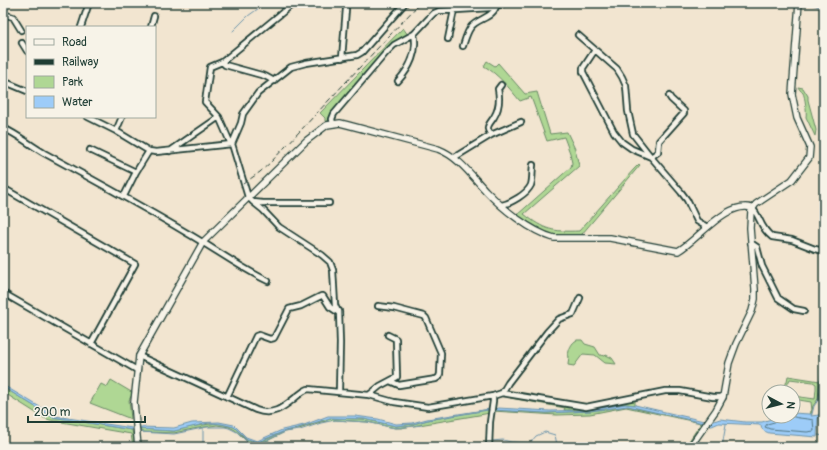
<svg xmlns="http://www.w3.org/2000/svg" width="827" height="450" viewBox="0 0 827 450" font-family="Pangolin,sans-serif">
<rect width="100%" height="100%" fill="#f2e5d0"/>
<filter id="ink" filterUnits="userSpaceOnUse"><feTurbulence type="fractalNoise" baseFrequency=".025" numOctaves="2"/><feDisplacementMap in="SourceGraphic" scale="8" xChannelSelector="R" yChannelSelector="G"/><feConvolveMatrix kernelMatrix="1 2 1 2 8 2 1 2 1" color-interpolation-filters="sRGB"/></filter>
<g filter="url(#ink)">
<path fill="#afd794" stroke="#678a64" d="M403,28l5,7 -18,10 -55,64 -8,13 -2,-1v-3l-5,-5z
M487,61l8,5 3,-3 27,31 12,-2 13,42 17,-2 8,17 4,17 -55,48c20,16 29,18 55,17l55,-62 5,-5 1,1 -58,69v2h-24l-9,-2 -32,-19 54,-48 1,-4 -2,-10 -6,-16 -17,4 -16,-44 -11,4c-10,-12 -22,-27 -36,-35z
M798,87l5,1 5,8v4l8,30 -1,6 -9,-19c1,-4 -1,-21 -3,-24 -2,-2 -4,-4 -5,-6z
M577,340h5l3,4 10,3 5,8 5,1 1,-1 6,3 4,6 -11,-1 -10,-8 -12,-1 -9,12 -6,-1 1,-9h-1c1,-7 3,-13 9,-16z
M788,376l32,5 -2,18 -5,7 -2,8h-2l3,-4 -1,-8 -18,-3v-3l22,3 1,-10v-5l-3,-2 -23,-3 -6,13h-2l5,-11z
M111,380l22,13 -4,7 2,19 -41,-16 11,-19 6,3z
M3,387l49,30 80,13 3,17h-2l-2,-13 -81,-14 -6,-2 -41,-26z
M509,395l68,12 58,-9v7l-10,-1 -36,6h-25l1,-2 -55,-10z
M628,406l75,17 -18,24 16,-24 -75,-16 -36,7 -33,1 -64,-4v-1h4l49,3 44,-2z
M490,409v4l-11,2 -78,13h-6l-28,-6 -32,-2 -14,2 -22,7 -14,3 -24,12 -11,-1 -15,-13 -6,-3 -12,-2 -24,4 -19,4 -34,-1v-3l34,2 15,-4 28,-4 17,4 11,11 9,4 8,-1 23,-10 10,-2 35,-11 34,1 32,7 17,-2 15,-4z"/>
<path fill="#9dccf8" stroke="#6b93aa" d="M3,385l52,31 77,12v2l-80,-13 -49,-30z
M625,404l10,1 69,16 2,-1 -3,3 -75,-17 -38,5 -44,2 -54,-3 6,-2 52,3 39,-1z
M490,409l-2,1 -60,10 -15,4 -17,2 -32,-7 -34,-1 -35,11 -10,2 -27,11 -11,-3 -13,-12 -13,-3 -12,-1 -35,8 -36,-2 -1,-1 2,-1 35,1 18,-5 27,-1 15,3 12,12 11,4 25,-11 22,-5 24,-9h27l23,3 18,5 16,-1 15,-4z
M793,413l16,1h3l-1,2 8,-1 -1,4 -1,18 -48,-4c-5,-2 -8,-3 -8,-8l-42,-2 -7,3 -5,-1 4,-3 9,-3 25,3h17l18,-6h13z"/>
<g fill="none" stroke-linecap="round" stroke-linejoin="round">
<path stroke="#517682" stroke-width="1" d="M779,416l-1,5 -11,3 -2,3 5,2 37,3 7,-1 -1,-11c-7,-2 -15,-1 -22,-4"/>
<path stroke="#6b93aa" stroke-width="1" d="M809,3l15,6
M233,31l15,-15 18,-13
M812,414l2,-8 5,-7 5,-51
M819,415l5,-9
M203,428v19
M140,429v3l34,2 33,-7h18l4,1 8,4 11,11 9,2 28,-13 15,-2 21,-7 14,-3 32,2 28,6 27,-3
M818,435l6,1
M492,441l11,-1 8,2 19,1 6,-7 9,-4 10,3 2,10 9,2
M686,447l17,-24
M722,447l4,-23"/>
<defs>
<path id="minor" d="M3,14l10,3 8,13
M81,27l8,-24
M151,27l3,-11
M578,35l39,34 5,8 4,9 2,25 5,23 18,23 30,35 6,8 10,21 10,6
M448,39l6,-29
M22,43l5,8
M463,46c2,-6 4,-14 8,-19 6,-8 21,-9 25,-20
M595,50l-12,18v4l31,60 8,10 10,7 19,8 7,-5 1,-11 25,-28v-2l-13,-12 -2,-3
M342,58l4,-49
M222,62l3,3 40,11 9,5
M3,81l24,10
M398,81c12,-13 20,-30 16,-47
M88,117l28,14 33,20 7,1 76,-8 -2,-2 -11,-25 -14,-15 5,-35 12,-5 72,-59
M333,124l-1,-5 2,-5 51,-60 9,-9 20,-11 16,-17 4,-4 5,-2 51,-3 15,-5
M3,128c14,6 27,17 41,25 48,26 96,52 143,80 28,16 52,34 81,48
M116,131l6,-14
M491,135c-1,-2 -3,-4 -3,-6 -1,-4 4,-8 6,-12 5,-8 6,-18 4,-28l3,-4
M3,144l1,-2
M90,150l46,22
M170,151l49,-34
M455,157l36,-22 30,-13
M3,188l132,76 -44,80
M124,196l12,-24 13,-21
M253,202l10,8 16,17 43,28 8,7 3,8 2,35 3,7
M329,203h-66l-10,-1 -5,-5 -16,-53 9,-21 2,-9 15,-21 33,-26 15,-4 51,-8 5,-3 43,-49
M502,205c9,-2 25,-11 29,-20 2,-6 1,-14 2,-20
M752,208c9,9 7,19 20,29l20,3 23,9 9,2
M751,243l6,4 5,19 16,32 16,11 10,2
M3,293l134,77
M378,306l16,2 30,8 2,2 15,35 -1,21 -1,3 -3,2 -37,6 -9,-4
M339,311l1,32 -1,48
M139,356l117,54c21,8 32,-8 48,-19l4,-2 61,6 25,7 34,5 65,-11 9,-3 84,14 79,-16h15l33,6h10
M502,393l6,-10 39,-51 12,-13 14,-5 7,-16
M369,395l11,-9 17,-9 -1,-36v-2l-8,-4
M227,397l29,-61 3,-1 11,4 4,-1 15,-29 12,-3 20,-10h2l7,11 9,6
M489,447l1,-25 3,-21v-5"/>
<path id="tertiary" d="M138,447l-4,-45 5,-46 64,-114 103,-101 21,-16 13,-2 8,2 90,24c21,8 33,26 48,42 17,18 44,40 68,47h56l68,13c20,-11 49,-51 74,-43
M690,447l26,-37 7,-13 6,-34 7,-19 16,-33 3,-12v-10l-5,-61 1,-17 5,-7 36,-24 17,-22 1,-11 -13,-29 -5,-24 7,-91"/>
</defs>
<use href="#minor" stroke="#1f3d34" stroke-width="8"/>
<use href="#tertiary" stroke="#1f3d34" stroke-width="8"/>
<use href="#minor" stroke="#f7f3e8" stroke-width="4.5"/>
<use href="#tertiary" stroke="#f7f3e8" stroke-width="5.5"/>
<path stroke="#1f3d34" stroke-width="1" stroke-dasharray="6 3" stroke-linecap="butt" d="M243,184l17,-12 11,-10 149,-159"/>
</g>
</g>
<rect width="827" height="450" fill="none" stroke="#f7f3e8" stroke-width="16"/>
<rect x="8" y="8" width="811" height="434" fill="none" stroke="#1f3d34" stroke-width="1.5" filter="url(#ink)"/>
<rect x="26" y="26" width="130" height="92" fill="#f7f3e8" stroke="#a1aaa0"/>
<rect x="34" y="39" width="20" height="6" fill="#f7f3e8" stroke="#a1aaa0"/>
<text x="62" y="46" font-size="12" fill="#1f3d34">Road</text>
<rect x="34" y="59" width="20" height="6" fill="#1f3d34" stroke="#a1aaa0"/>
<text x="62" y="66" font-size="12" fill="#1f3d34">Railway</text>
<rect x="34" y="76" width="20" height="12" fill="#afd794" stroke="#a1aaa0"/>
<text x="62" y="86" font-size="12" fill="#1f3d34">Park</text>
<rect x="34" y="96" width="20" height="12" fill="#9dccf8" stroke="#a1aaa0"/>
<text x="62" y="106" font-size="12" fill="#1f3d34">Water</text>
<g transform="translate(781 404) rotate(97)"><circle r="19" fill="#f7f3e8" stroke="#a1aaa0"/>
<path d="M0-3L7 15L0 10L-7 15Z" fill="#1f3d34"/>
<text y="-6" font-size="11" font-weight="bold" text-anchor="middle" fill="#1f3d34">N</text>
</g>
<path d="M28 416v6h117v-6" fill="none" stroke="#1f3d34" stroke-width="2"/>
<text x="34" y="416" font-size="12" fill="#1f3d34" stroke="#f7f3e8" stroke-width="3" paint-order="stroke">200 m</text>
</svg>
